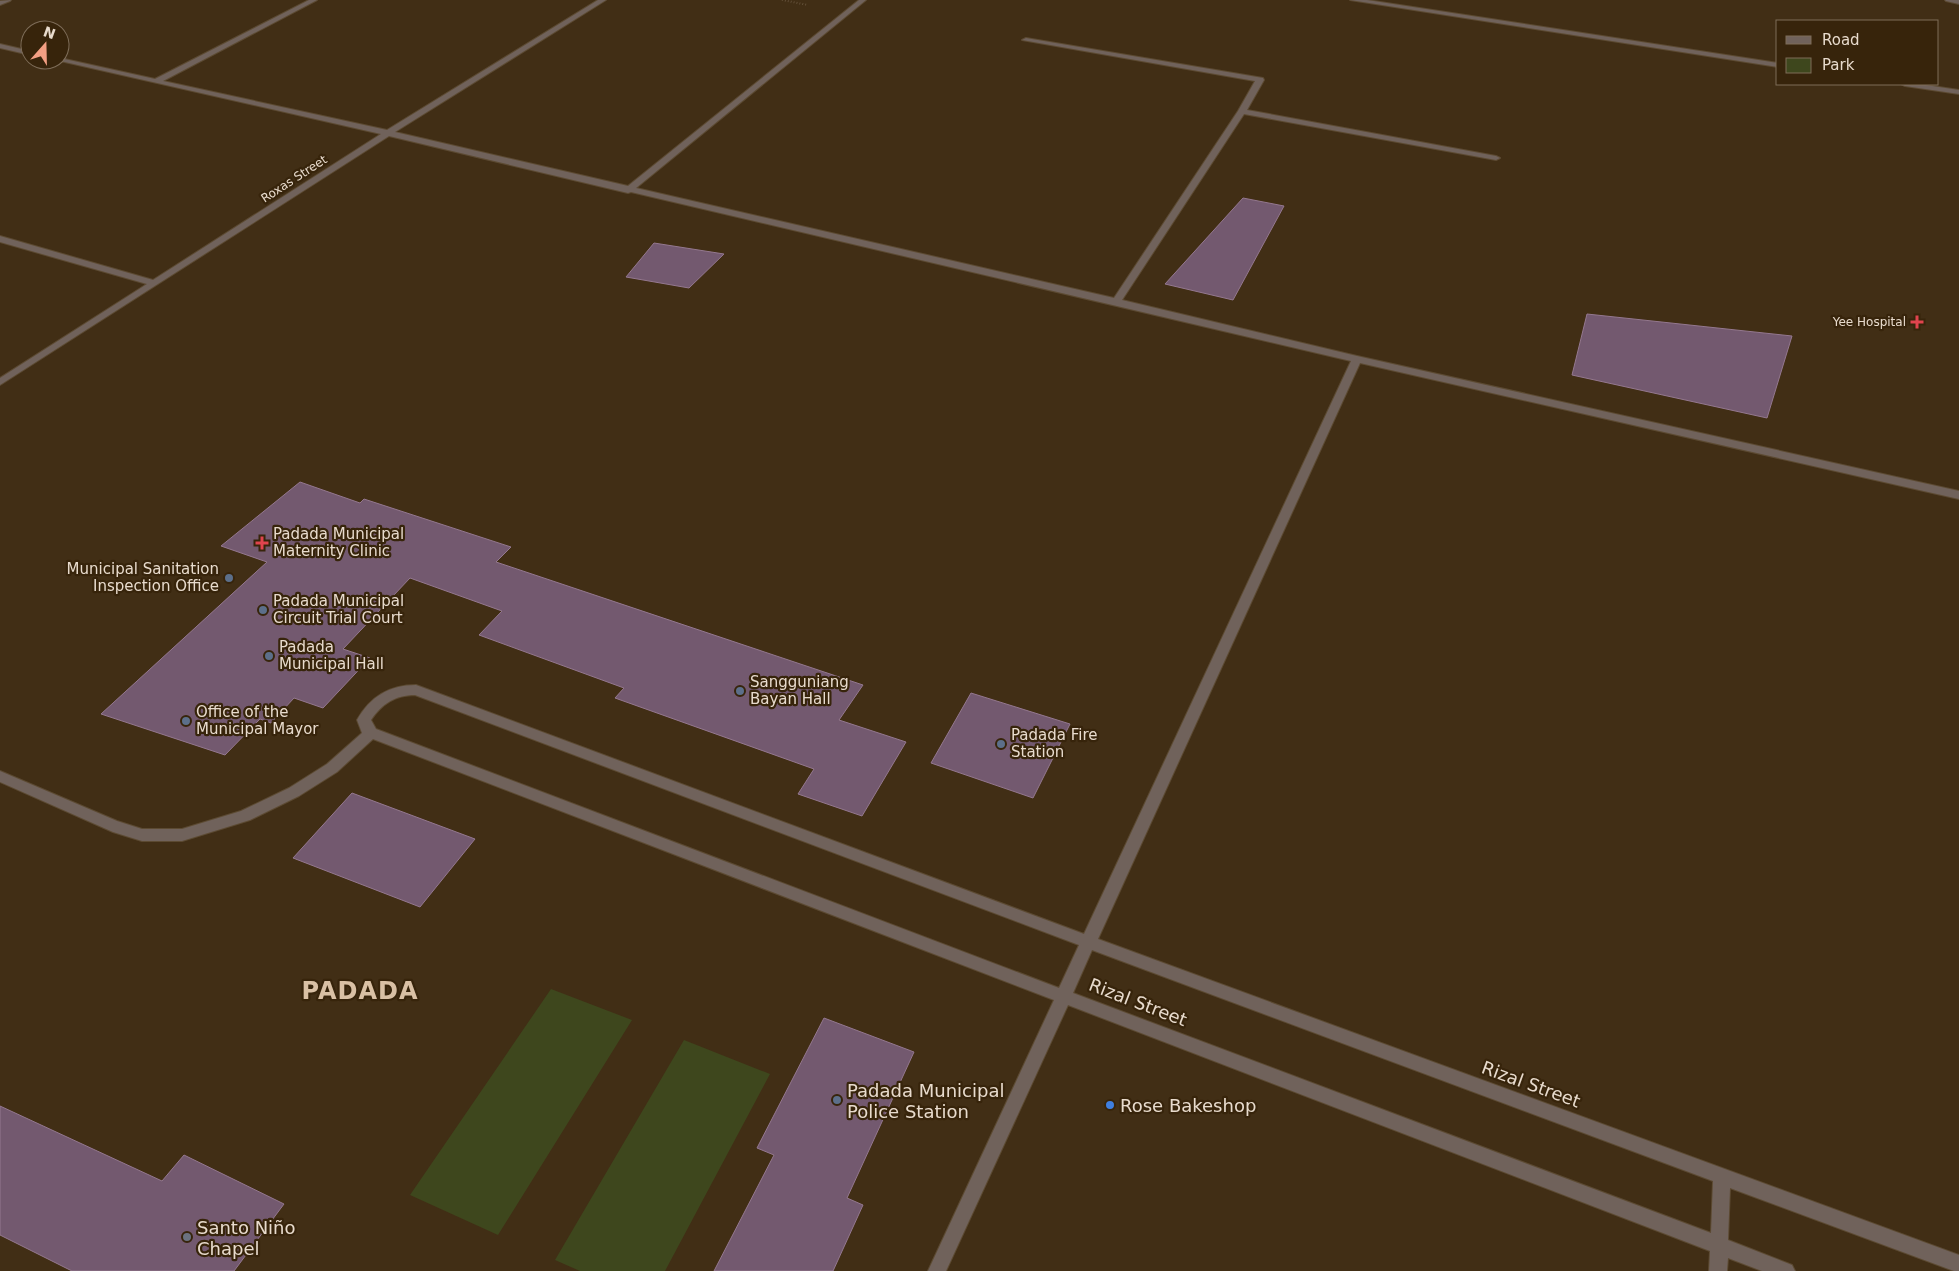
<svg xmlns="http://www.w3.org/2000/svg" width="1959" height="1271" viewBox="0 0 1959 1271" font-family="'DejaVu Sans',sans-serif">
<rect width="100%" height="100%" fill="#412e15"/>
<path fill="#3e471d" d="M551,989l81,31 -134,215 -88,-40z
M684,1040l86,34 -105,197h-85l-25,-11z"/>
<path fill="#73596f" stroke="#94788f" d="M1243,198l41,8 -51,94 -68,-16z
M654,243l70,11 -35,34 -63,-11z
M1587,314l205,22 -25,82 -195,-43z
M300,482l60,21 4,-4 147,48 -15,15 367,123 -24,35 67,22 -44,74 -64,-22 16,-25 -199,-71 9,-10 -145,-53 23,-24 -92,-33 -67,71 27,9 -47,50 -29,-10 -23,25 -11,-4 -35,36 -124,-41 166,-152 -46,-16z
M971,693l99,31 -37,74 -102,-35z
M352,793l123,46 -55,68 -127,-49z
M824,1018l90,34 -67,146 16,7 -30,66h-119l60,-116 -17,-7z
M0,1106l162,75 22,-26 100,49 -50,67h-162l-72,-36z"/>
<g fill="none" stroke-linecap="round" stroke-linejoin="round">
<defs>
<path id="minor" d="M11,0l-1,1 -10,4v-4z
M309,0h8l-154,81 224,49 211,-130h8l-211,132 233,54 231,-186h7l-230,188 478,110 124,-187 17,-30 -233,-41 4,-2 237,40 1,2 -17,30 249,46 4,2 -4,2 -252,-46 -122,186 235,56 602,135v8l-599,-136 -262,576 861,316v16h-5l-224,-83 -2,52 64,25 3,6h-33l-34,-13 -1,13h-18l1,-20 -642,-246 -122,266h-18l126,-271 -681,-261 -36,33 -38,24 -49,24 -68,21h-40l-29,-9 -113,-50v-11l117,50 25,8h40l59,-18 48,-23 38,-24 35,-31 -5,-13c13,-23 32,-35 59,-35l668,249 267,-573 -720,-169 -3,1 -239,-57 -389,249v-7l147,-94 -147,-42v-6l153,44 228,-146 -325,-74h4v-2l95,21zM415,695l664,250 -20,43 -683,-259 -5,-9c11,-16 24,-25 44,-25zM1092,950l621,231 -2,52 -638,-240z
M1350,0h17l411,63v4z
M1945,0h14v4l-13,-3z
M0,44l30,7v4l-30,-7z
M1901,84h18l40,6v4l-54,-8z"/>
</defs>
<use href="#minor" stroke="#5c4a32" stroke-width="2"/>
<path stroke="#806f5a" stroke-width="2" stroke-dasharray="0.5 2.5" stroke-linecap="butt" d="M782,0l26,5"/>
<use href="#minor" fill="#70625b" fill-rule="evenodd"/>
</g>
<g fill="#e0444e" stroke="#37240b" stroke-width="2">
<path d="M1914.5 314.5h5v5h5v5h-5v5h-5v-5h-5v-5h5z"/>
<path d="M259.5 535.5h5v5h5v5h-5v5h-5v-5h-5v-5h5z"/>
</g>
<g fill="#5c6f8a" stroke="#37240b" stroke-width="2">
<circle cx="229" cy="578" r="5"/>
<circle cx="263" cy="610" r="5"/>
<circle cx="269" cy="656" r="5"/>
<circle cx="740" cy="691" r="5"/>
<circle cx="186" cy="721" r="5"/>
<circle cx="1001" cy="744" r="5"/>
<circle cx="837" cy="1100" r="5"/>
</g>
<circle fill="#3f7fe0" stroke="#37240b" stroke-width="2" cx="1110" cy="1105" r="5"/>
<circle fill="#6b7280" stroke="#37240b" stroke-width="2" cx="187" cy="1237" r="5"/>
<g text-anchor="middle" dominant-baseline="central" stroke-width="4.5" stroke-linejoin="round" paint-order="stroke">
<g font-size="12" fill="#e8dbcd" stroke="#37240b">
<text transform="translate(294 179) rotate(-33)">Roxas Street</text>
</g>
<g font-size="12" fill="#e8dbcd" stroke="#37240b" text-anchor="end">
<text x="1906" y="322">Yee Hospital</text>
</g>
<g font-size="15" fill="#e8dbcd" stroke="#37240b" text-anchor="start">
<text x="273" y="534">Padada Municipal<tspan x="273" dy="17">Maternity Clinic</tspan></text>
<text x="219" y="569" text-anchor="end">Municipal Sanitation<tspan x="219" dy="17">Inspection Office</tspan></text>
<text x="273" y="601">Padada Municipal<tspan x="273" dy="17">Circuit Trial Court</tspan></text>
<text x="279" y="647">Padada<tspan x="279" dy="17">Municipal Hall</tspan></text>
<text x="750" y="682">Sangguniang<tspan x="750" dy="17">Bayan Hall</tspan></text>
<text x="196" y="712">Office of the<tspan x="196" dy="17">Municipal Mayor</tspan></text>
<text x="1011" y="735">Padada Fire<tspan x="1011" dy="17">Station</tspan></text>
</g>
<g font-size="18" fill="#e8dbcd" stroke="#37240b">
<text transform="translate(1138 1002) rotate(21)">Rizal Street</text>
<text transform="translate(1531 1084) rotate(20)">Rizal Street</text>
</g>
<g font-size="18" fill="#e8dbcd" stroke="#37240b" text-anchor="start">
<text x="847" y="1090">Padada Municipal<tspan x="847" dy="21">Police Station</tspan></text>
<text x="1120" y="1105">Rose Bakeshop</text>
<text x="197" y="1227">Santo Niño<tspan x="197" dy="21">Chapel</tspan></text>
</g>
<g font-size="24" font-weight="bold" letter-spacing="1" fill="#d9c0a4" stroke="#37240b">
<text x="360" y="991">PADADA</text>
</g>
</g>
<rect x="1776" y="20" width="162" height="65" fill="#37240b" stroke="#7e6d59"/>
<rect x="1786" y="36" width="25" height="8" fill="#70625b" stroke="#7e6d59"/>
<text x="1822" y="45" font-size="15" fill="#e8dbcd">Road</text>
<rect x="1786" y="58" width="25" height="15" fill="#3e471d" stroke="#7e6d59"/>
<text x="1822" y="70" font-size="15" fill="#e8dbcd">Park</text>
<g transform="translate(45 45) rotate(20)"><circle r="24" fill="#37240b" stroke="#7e6d59"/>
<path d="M0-4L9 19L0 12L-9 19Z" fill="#f39f83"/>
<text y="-8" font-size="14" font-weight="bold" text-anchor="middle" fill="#e8dbcd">N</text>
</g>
</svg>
